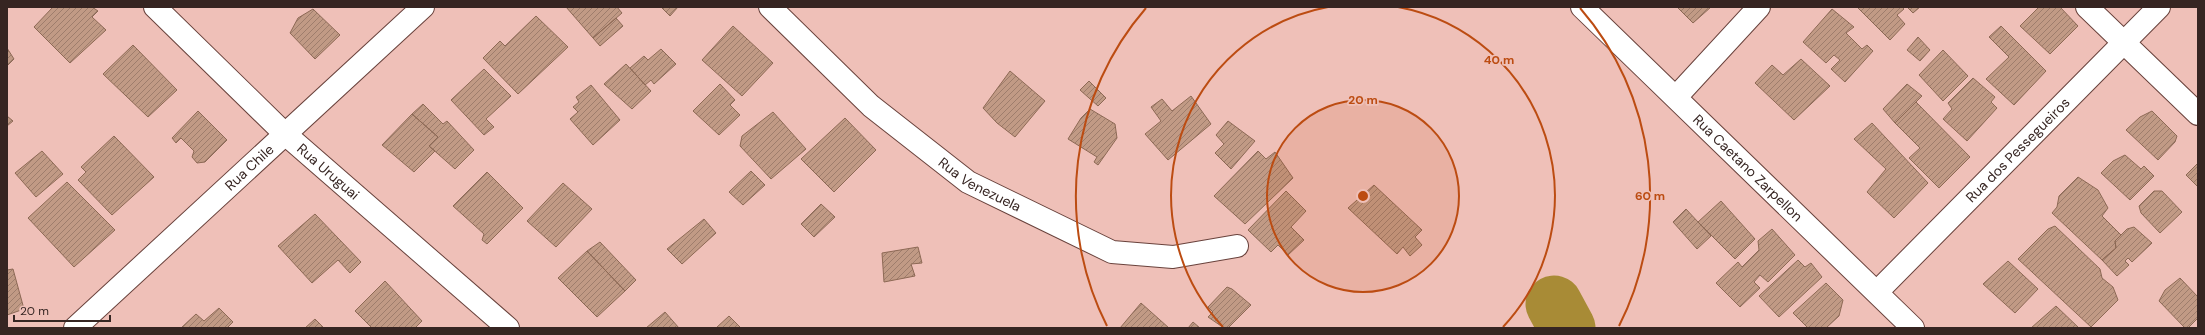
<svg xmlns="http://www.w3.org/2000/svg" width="2205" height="335" viewBox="0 0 2205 335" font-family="'DM Sans',sans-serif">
<defs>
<pattern id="building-hatch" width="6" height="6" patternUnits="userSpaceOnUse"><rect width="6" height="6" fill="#c19a85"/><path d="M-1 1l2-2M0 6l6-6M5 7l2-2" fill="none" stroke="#9e7d6c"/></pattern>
</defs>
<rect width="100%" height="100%" fill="#efc0b8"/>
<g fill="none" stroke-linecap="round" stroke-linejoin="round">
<path stroke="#a88b36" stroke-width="57" d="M1554,304l13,24"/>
</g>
<path fill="url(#building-hatch)" stroke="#8d6955" d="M53,7h39l6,4 -6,6 14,13 -36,33 -36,-36z
M566,7h51l5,6 -29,25z
M661,7h17l-8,9z
M1677,7h34l-18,16z
M1857,7h45l2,2 -7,6 8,9 -15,16z
M1907,7h13l-7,6z
M2039,7h21l18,19 -28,28 -30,-28z
M313,9l27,26 -25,24 -25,-26 8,-15z
M1832,9l22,18 -8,6 16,16 5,-4 6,6 -28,31 -14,-13 9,-9 -6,-5 -8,8 -23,-21z
M536,16l32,31 -50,47 -35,-36 17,-17 5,5z
M616,18l7,8 -23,20 -7,-8z
M733,26l40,37 -31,33 -40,-36z
M2001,26l45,45 -32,34 -28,-26 23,-22 -20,-20z
M1918,37l12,13 -10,11 -13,-11z
M133,45l44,45 -29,27 -45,-43z
M7,48l7,11 -7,7z
M661,49l15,15 -22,20 -3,-4 -6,5 -15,-17 14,-12 4,4z
M1943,50l25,26 -25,25 -24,-26z
M1801,59l29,27 -36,34 -39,-37 17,-18 11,10z
M626,64l25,27 -19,18 -28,-25z
M484,69l27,27 -25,23 8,8 -10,8 -33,-35z
M1010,71l35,30 -30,36 -18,-14 -14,-15z
M1973,78l22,19 -4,5 6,6 -30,33 -24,-22 9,-10 -4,-6z
M1089,81l17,17 -8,8 -18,-16z
M720,84l15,16 -5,5 10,10 -21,20 -26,-24z
M1907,84l15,12 -27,27 -12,-14z
M591,85l29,35 -27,25 -23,-26 8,-7 -5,-5 6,-5 -3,-5z
M1191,96l20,28 -43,36 -23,-26 16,-13 -10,-14 11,-8 10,12z
M1916,102l54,55 -31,31 -30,-30 11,-10 -25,-25z
M423,104l20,20 4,-3 27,29 -19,19 -26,-23 9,-9 -26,-23z
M1090,109l25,15 2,14 -19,27 -4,-3 3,-5 -29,-18 13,-21z
M198,111l29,29 -22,22 -8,1 -5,-6 2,-6 -13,-13 -5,5 -4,-5z
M2152,111l25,25 -2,6 -17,18 -32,-30 14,-13z
M773,112l33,37 -35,30 -31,-33 2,-10z
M412,114l26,23 -9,9 6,5 -21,21 -32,-27z
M7,116l6,5 -6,5z
M845,118l31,32 -42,42 -33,-33z
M1228,121l27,20 -24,28 -16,-16 9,-9 -8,-9z
M1872,123l56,60 -34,35 -27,-26 19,-23 -32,-30z
M114,136l40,41 -42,38 -34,-35 8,-8 -5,-5z
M42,151l21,23 -27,23 -21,-24z
M1258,151l8,8 9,-7 18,26 -48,46 -31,-28z
M2125,155l16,14 3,-3 10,10 -24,24 -29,-27 12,-12z
M2198,163v24l-12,-12z
M751,171l14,14 -22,20 -14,-13z
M487,172l36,36 -36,36 -5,-4 2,-6 -31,-28z
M2078,177l20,13 10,18 -6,8 19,19 -6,6 1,7 -14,12 -50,-47 5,-6 2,-11z
M67,182l48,48 -41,37 -46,-49z
M563,183l29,26 -36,38 -29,-26z
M1374,185l48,45 -7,7 7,8 -12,11 -7,-9 -6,7 -49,-46z
M1286,191l20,20 -15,16 13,13 -16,15 -10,-10 -7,7 -23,-22z
M2154,191h8l20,21 -22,21 -19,-20 -2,-7z
M1721,201l34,38 -20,20 -37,-37z
M821,204l14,13 -21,20 -13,-13z
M1686,209l25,27 -14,13 -24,-27z
M315,214l46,48 -11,11 -12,-13 -26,23 -34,-37z
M704,219l12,14 -34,31 -15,-15z
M2055,226l45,43 2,9 11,9 5,13 -27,27 -73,-68 30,-30z
M2134,227l18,16 -20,19 -4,-4 -3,3 4,4 -12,11 -15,-16 14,-12 -1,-7 12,-12z
M1772,229l23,26 -27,27 -8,-7 -6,7 6,6 -20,19 -24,-24 22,-21 4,5 17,-17 -1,-9z
M600,242l36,38 -11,11 -38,-40z
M918,247l4,16 -11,1 4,12 -31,6 -2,-29z
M587,251l38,40 -28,26 -39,-39z
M1798,260l7,7 6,-4 11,14 -43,40 -20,-21z
M2008,261l30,28 -23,24 -32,-29z
M13,269l11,40 -17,6v-45z
M2180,278l18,19v21l-10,10h-3l-26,-27 6,-11z
M385,281l37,40 -7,7h-43l-17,-17z
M1826,283l17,17 -4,16 -13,12h-18l-15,-15z
M1227,287l5,2 19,16 -23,23h-4l-16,-11 5,-5 -5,-5z
M1141,303l28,25h-49z
M2056,306l23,22h-48z
M219,308l14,14 -6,6h-46l15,-14 8,7z
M665,312l14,16h-33z
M729,316l12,12h-25z
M315,319l9,9h-19z
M1193,322l7,6h-12z"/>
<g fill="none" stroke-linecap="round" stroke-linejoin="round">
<defs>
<g id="minor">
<path id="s1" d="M155,7l129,126 224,195"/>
<path id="s2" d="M770,7l101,99 97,76 144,70 61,5 64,-11"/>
<path id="s3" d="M1582,7l331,321"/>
<path d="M2087,7l111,107"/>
<path d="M1676,97l83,-90"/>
<path id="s4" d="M1877,292l282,-285"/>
<path id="s5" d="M75,328l348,-321"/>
</g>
</defs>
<use href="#minor" stroke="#69423c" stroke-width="24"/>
<use href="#minor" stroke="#fff" stroke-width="22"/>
</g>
<circle cx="1363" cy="196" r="96" fill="#bc4c12" fill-opacity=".12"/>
<g fill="none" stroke="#bc4c12" stroke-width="2">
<circle cx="1363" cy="196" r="96"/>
<path d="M1223 327A192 192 0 0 1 1328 7M1398 7A192 192 0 0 1 1503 327"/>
<path d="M1107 326A287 287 0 0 1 1146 8M1580 8A287 287 0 0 1 1619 326"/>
</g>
<g text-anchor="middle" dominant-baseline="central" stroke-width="3.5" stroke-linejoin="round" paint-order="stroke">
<g font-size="14" fill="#362522" stroke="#efc0b8">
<text stroke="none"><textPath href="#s4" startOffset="200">Rua dos Pessegueiros</textPath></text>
<text stroke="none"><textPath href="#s5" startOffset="237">Rua Chile</textPath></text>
<text stroke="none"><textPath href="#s3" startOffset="231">Rua Caetano Zarpellon</textPath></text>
<text stroke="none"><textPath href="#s1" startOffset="239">Rua Uruguai</textPath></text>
<text stroke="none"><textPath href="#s2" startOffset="276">Rua Venezuela</textPath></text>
</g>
</g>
<circle cx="1363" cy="196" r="6" fill="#bc4c12" stroke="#efc0b8" stroke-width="2"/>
<g font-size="12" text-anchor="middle" font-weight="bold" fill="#bc4c12" stroke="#efc0b8" stroke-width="3.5" stroke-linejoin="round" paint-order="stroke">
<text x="1499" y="64">40 m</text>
<text x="1363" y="104">20 m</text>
<text x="1650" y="200">60 m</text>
</g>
<rect width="2205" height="335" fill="none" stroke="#362522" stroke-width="16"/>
<path d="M14 315v6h96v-6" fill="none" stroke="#362522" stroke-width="2"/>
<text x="20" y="315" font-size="12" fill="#362522" stroke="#efc0b8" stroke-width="3" paint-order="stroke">20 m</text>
</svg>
